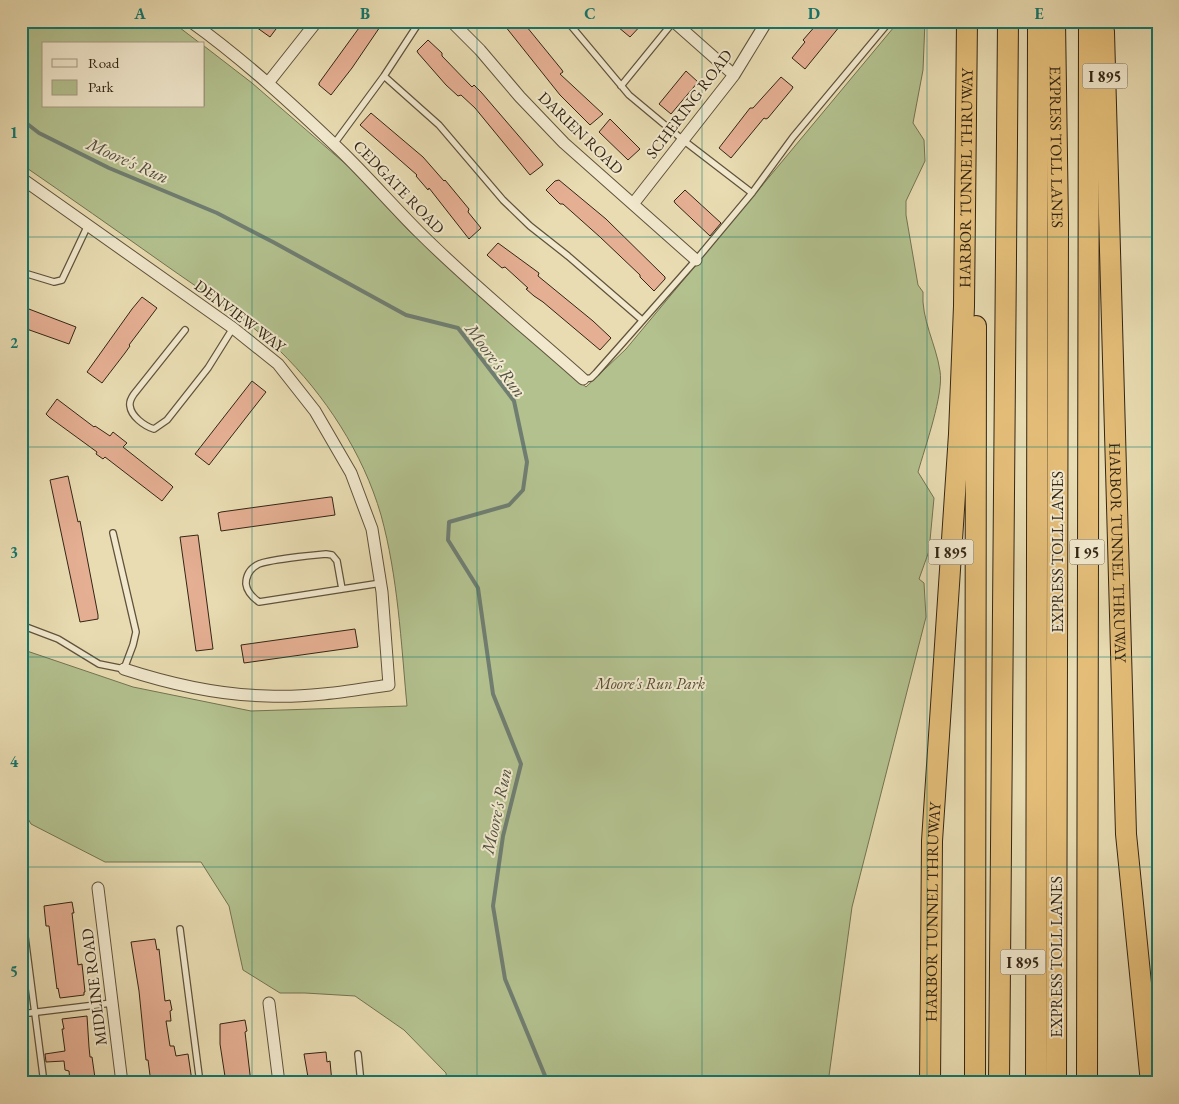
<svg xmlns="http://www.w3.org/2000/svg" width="1179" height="1104" viewBox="0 0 1179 1104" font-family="'EB Garamond',serif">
<rect width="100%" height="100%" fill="#e9dcb2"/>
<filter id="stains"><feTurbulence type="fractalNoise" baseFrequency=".004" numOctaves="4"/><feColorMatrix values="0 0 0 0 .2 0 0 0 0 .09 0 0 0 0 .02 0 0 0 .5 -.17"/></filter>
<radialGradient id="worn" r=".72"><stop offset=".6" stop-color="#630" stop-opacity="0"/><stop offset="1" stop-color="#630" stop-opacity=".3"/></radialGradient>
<path fill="#b3c18f" stroke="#737352" d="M21,21h150l30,23h-157v62h160v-60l48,37 97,84 59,63 178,157 40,-38 273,-328h26l-2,49 -10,53 11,17 1,21 -19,40v14l12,70 5,7c-2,27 13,52 17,79 4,23 -15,76 -22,101l16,26 -5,53 -10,28 5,4 2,34 -74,290 -24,176h-381l-1,-10 -42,-43 -49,-34 -50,-3h-25l-37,-23 -14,-64 -28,-44h-96l-74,-38 -10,-18v-157l112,38 118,24 156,-5c-6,-64 -9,-129 -26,-191 -18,-62 -56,-120 -102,-165 -35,-33 -77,-59 -115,-86 -48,-34 -95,-67 -143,-100z"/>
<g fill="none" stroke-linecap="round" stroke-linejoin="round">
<path stroke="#707e72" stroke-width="4" d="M21,119l18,14 70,35 108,45 56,29 133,73 52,13 56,73 13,61 -4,28 -14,15 -60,17 -1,18 30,48 15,106 28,70 -18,72 -10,70 12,73 43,104"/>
</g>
<path fill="#e5af93" stroke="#332514" d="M261,21h21l-12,16 -14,-10z
M364,21h20l-32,47 -21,27 -12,-10v-2z
M501,21h21l40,49 1,2 -3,2 43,40 -13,11 -30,-30z
M623,21h22l-15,16 -12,-10z
M822,21h22l-39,48 -13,-11 13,-16 -2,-2 14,-16 1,2z
M428,40l14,13v3l30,31 2,-2 7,7 61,71 1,2 -13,10 -55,-67 -14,-13 -3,1 -12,-11 -28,-32 -1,-2z
M686,71l12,11 -27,32 -12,-10z
M781,77l12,10 -1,2 -24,29 -2,1 -2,-1 -33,40 -12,-10 31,-40h3z
M371,113l52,44 21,24 1,-1 24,29 -1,3 13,16 -12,11 -40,-51 -1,2 -12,-14 1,-1 -57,-50z
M610,119l30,30 -12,11 -29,-28z
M559,180l47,39 59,58v2l-11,12 -14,-14v-2l-40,-38 -37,-33h-3l-14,-14 9,-9z
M685,190l36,33 -11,13 -35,-33 -1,-2z
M498,243l41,30 -1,3 55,45 16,15 2,2 -11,12 -57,-48 -9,-6 -8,-7 2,-1 -23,-21 -3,1 -14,-12 -1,-1z
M142,297l15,11 -28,37 1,1 -5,7 -23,30 -15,-11 45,-63z
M21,306l55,21 -7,17 -48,-17z
M252,381l14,11 -57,73 -14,-11z
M57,399l37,28 1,-1 15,10 3,-4 14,11 -4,4 48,38 2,2 -11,14 -57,-44 -2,2 -7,-5 1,-2 -48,-35 -3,-3z
M68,476l10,46 2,-1 18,94v4l-18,3 -30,-142z
M330,497h2l3,18 -114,16 -3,-18 3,-1z
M198,535l15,114 -17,2 -16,-114z
M355,629l3,18 -114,16 -3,-18z
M72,902l2,11h-2l6,52 4,-1 3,28h-1v3l-24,3 -2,-10 -1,1 -8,-63h-3l-2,-20z
M155,939l2,11 2,-1 6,52 5,-1 2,10 -2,1 1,10h-5l4,25h4l2,10 12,-2 4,27 -41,2 -3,-23h-2l-7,-69 -8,-49z
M87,1016l2,31 1,10h2l3,21 -25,3 -1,-10 -4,-1 -1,-9 -18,1 -1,-8 20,-3 -3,-22h2l-2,-10z
M245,1020l2,11 -2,1 6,51h-25l-6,-39v-20z
M326,1052l1,10 3,-1 2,22h-23l-5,-29z"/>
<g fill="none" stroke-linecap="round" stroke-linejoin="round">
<defs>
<path id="service" d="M567,21l62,74 54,45 69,53
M203,31l8,-10
M384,76l55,49 64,75 27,26 38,30 74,64
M621,86l53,-65
M334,144l50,-68 36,-55
M21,272l33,10 8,-2 26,-55
M185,330l-51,64c-2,3 -5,7 -4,12 1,10 14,20 24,23l13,-9 41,-52 25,-40
M583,379l8,-1 5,-5 100,-113 56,-67 41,-56 97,-116
M342,589l-5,-28 -5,-6 -6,-1c-11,1 -62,6 -69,11 -7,4 -11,10 -11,19 1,8 6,13 13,18l122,-19
M21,625l37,14 41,25 25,5 9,-24 3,-13 -23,-99
M21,906l23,177
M180,929l20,154
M21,1014l91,-11
M358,1054l3,29"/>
<path id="minor" d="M190,21c53,38 102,83 150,129 27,26 52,55 79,82 52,52 109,98 164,147
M451,21l29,29 40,47 44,46 132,117
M673,21l61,54
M268,83l49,-62
M21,178l212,150 45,36 37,47 36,62 21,56 10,63 7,93c-40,6 -82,13 -122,11 -49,-1 -97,-12 -143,-27
M633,204l101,-129 33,-54
M98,888l24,195
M269,1003l10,80"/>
<g id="motorway">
<path id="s1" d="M1055,21l3,203 -2,859"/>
<path id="s2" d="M1101,21l3,11 22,802 25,249"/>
<path id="s3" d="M930,1083l2,-242 27,-407 5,-128 3,-285"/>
<path d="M975,1083l1,-757"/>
<path d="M999,1083l9,-1062"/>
<path d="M1036,1083l2,-1062"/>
<path d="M1087,1083l2,-1062"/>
</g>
</defs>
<use href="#service" stroke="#60533c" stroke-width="8"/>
<use href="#minor" stroke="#60533c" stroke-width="13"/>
<use href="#motorway" stroke="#332514" stroke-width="22"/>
<use href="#service" stroke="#f1e8cd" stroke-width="5.5"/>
<use href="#minor" stroke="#f1e8cd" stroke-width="11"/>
<use href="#motorway" stroke="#e4be79" stroke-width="20"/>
</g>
<path fill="none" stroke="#0f766e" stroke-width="1" stroke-opacity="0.55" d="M252,21v1062M477,21v1062M702,21v1062M927,21v1062M21,237h1137M21,447h1137M21,657h1137M21,867h1137"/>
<g text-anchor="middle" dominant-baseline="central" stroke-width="4" stroke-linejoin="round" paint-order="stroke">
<g fill="#f1e8cd" stroke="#6c604c" stroke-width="1">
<rect x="1082.5" y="63.5" width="45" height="25" rx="4"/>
<rect x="928.5" y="539.5" width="45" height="25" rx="4"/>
<rect x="1069.5" y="539.5" width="35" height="25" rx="4"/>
<rect x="1000.5" y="949.5" width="45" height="25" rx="4"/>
</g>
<g font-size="15" font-weight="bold" fill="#332514">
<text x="1105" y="76">I 895</text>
<text x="951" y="552">I 895</text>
<text x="1087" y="552">I 95</text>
<text x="1023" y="962">I 895</text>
</g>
<g font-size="16" fill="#332514" stroke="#f1e8cd">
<text transform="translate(689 104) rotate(-53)">SCHERING ROAD</text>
<text transform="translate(581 133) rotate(44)">DARIEN ROAD</text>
<text stroke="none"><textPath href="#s1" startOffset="126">EXPRESS TOLL LANES</textPath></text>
<text stroke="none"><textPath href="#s3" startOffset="906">HARBOR TUNNEL THRUWAY</textPath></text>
<text transform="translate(399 187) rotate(46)">CEDGATE ROAD</text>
<text transform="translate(240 316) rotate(37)">DENVIEW WAY</text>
<text transform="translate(1057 552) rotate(-90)">EXPRESS TOLL LANES</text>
<text stroke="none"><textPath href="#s2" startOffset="532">HARBOR TUNNEL THRUWAY</textPath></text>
<text stroke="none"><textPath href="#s3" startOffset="171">HARBOR TUNNEL THRUWAY</textPath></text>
<text transform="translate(1056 957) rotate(-90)">EXPRESS TOLL LANES</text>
<text transform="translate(94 987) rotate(-97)">MIDLINE ROAD</text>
</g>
<g font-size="16" font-style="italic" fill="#534c33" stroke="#f1e8cd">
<text x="650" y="683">Moore's Run Park</text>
</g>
<g font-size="18" font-style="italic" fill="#515243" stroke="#f1e8cd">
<text transform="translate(128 160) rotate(24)">Moore's Run</text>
<text transform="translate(496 360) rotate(53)">Moore's Run</text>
<text transform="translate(496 811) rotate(-78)">Moore's Run</text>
</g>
</g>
<rect width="1179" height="1104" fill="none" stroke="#e9dcb2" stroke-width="55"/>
<rect x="42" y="42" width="162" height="65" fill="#f1e8cd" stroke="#a59a83"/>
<rect x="52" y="59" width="25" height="8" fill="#f1e8cd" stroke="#a59a83"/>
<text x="88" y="68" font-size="15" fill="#332514">Road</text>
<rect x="52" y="80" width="25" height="15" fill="#b3c18f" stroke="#a59a83"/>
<text x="88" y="92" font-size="15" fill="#332514">Park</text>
<rect x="28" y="28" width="1124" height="1048" fill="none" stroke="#0f766e" stroke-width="2"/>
<g font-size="16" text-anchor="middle" font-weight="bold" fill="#0f766e">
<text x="140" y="19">A</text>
<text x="365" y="19">B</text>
<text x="590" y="19">C</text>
<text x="814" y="19">D</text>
<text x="1039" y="19">E</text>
<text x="14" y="138">1</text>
<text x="14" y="348">2</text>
<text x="14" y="558">3</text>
<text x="14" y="767">4</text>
<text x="14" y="977">5</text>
</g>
<rect width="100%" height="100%" filter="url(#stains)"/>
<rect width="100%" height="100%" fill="url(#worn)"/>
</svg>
